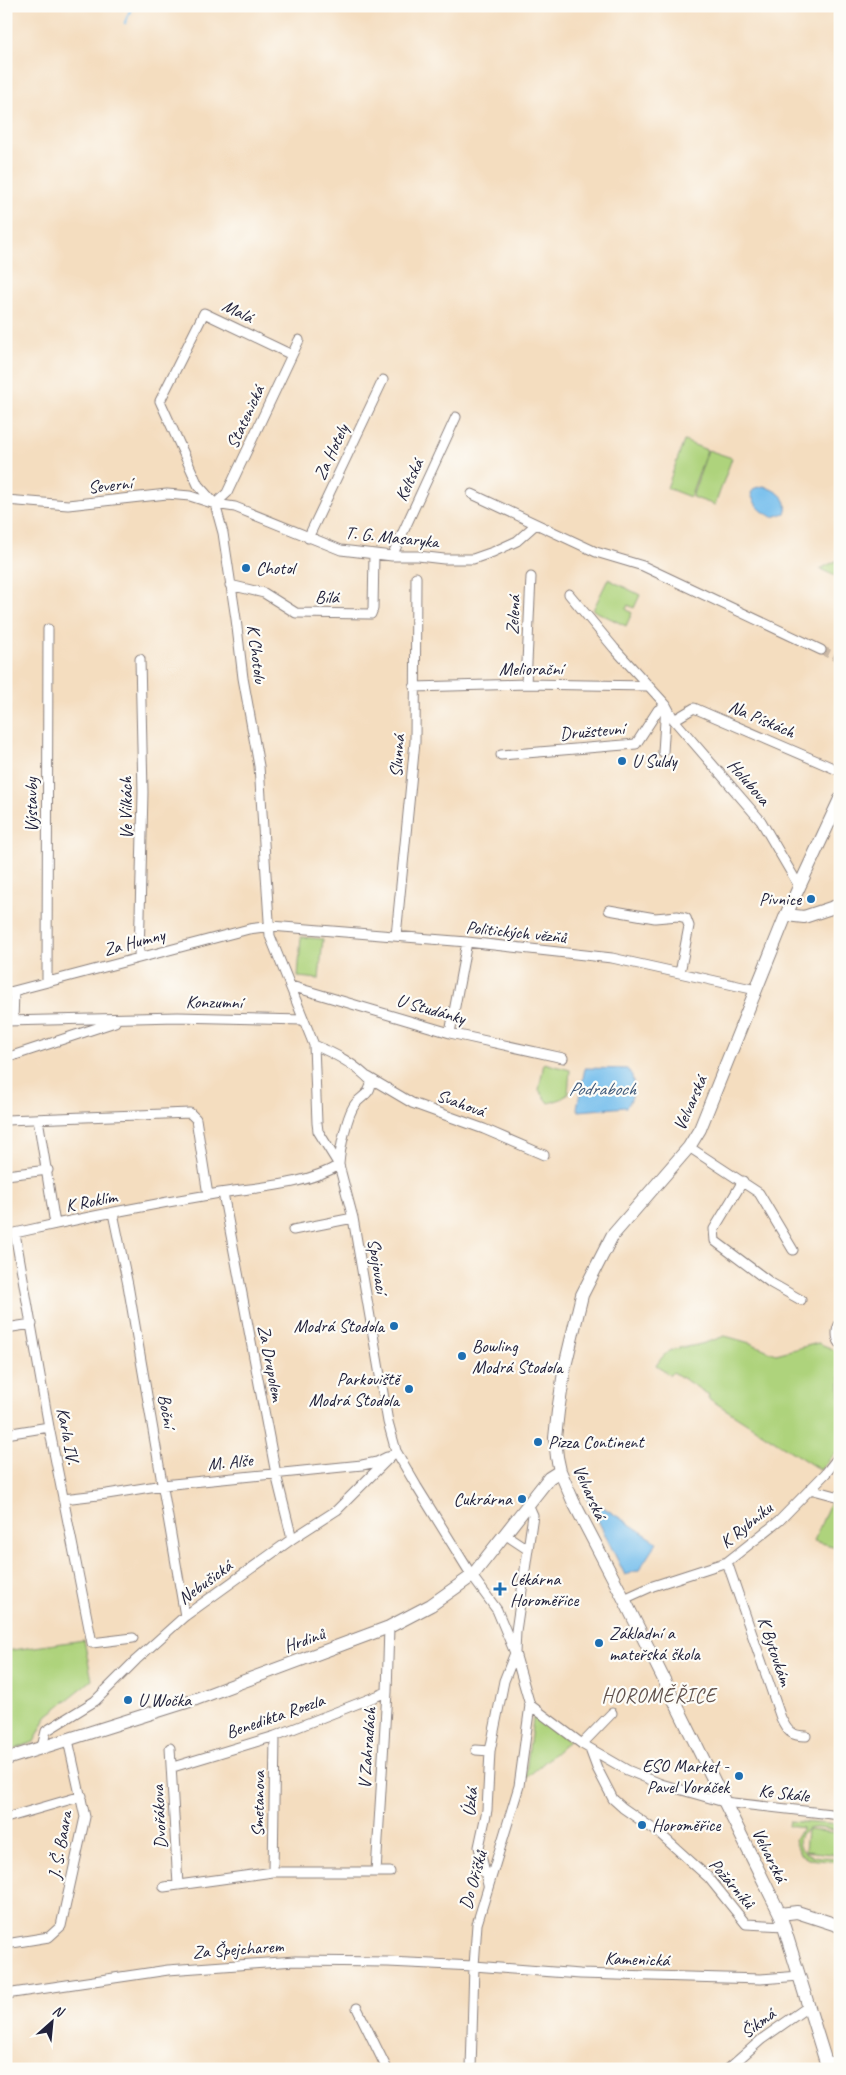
<svg xmlns="http://www.w3.org/2000/svg" width="846" height="2075" viewBox="0 0 846 2075" font-family="Caveat,sans-serif">
<rect width="100%" height="100%" fill="#fdfcf7"/>
<filter id="ink" filterUnits="userSpaceOnUse"><feTurbulence type="fractalNoise" baseFrequency=".02" numOctaves="2"/><feDisplacementMap in="SourceGraphic" scale="10" xChannelSelector="R" yChannelSelector="G"/><feConvolveMatrix kernelMatrix="1 2 1 2 8 2 1 2 1" color-interpolation-filters="sRGB"/></filter>
<filter id="wash" filterUnits="userSpaceOnUse"><feTurbulence type="fractalNoise" baseFrequency=".0096" numOctaves="4" result="noise"/><feDisplacementMap in="SourceGraphic" scale="20" xChannelSelector="R" yChannelSelector="G"/><feGaussianBlur stdDeviation="1.12" result="paint"/><feColorMatrix in="noise" values="0 0 0 0 0 0 0 0 0 0 0 0 0 0 0 0 0 1.4 0 .05"/><feComposite in="paint" operator="in"/></filter>
<g filter="url(#wash)">
<rect width="100%" height="100%" fill="#f4ddbf"/>
<path fill="#aed37c" stroke="#687a5c" d="M684,441l23,9 -17,47 -23,-9z
M708,450l24,8 -17,47 -23,-8z
M840,559v19l-20,-9z
M608,579l32,16 -6,13 -6,-3 -2,4 6,4 -6,13 -33,-16z
M301,937l22,2 -4,40 -21,-2z
M544,1063l26,7 -2,24 -7,5 -12,4 -10,-13z
M725,1336l25,7 26,11 42,-11 22,9v96l-20,22 -112,-72 1,-3 -36,-23 -3,3 -14,-9c12,-20 21,-17 41,-21 9,-2 19,-6 28,-9z
M831,1500l9,3v45l-26,-7z
M84,1640l8,40 -45,36 -13,26 -28,10v-101z
M534,1712l35,29 -44,38z
M789,1821l51,4v6c-9,-1 -24,-5 -32,-2 -12,4 -11,21 0,25 9,4 22,3 32,4v4l-32,-3 -8,-5 -5,-14 7,-12 -14,-2z
M807,1830l33,3v22l-35,-4z"/>
<path fill="#73bdec" stroke="#4a7094" d="M764,486c12,5 27,12 21,27l-12,4c-12,-5 -19,-12 -22,-24l4,-5z
M585,1068l42,1c9,7 8,30 -1,38l-47,4 -2,-3z
M586,1496l71,46 -18,28 -14,5z"/>
<g fill="none" stroke-linecap="round" stroke-linejoin="round">
<path stroke="#73bdec" stroke-width="2.5" d="M125,23l7,-17"/>
</g>
</g>
<g filter="url(#ink)">
<g fill="none" stroke-linecap="round" stroke-linejoin="round">
<path stroke="#cab8a5" stroke-width="9" stroke-dasharray="9 4.5" stroke-linecap="butt" d="M821,650l19,9"/>
<defs>
<path id="street" d="M292,355l-88,-42 -44,88 38,84 17,19 8,29 13,86 7,59 16,88 11,170 44,109 3,78 1,8 21,34 14,53 35,204 8,29 21,36 55,89 25,34 18,43 15,52 52,39 45,26 34,14 63,18 116,13
M472,494l124,58 47,14 178,84
M6,500l62,5 99,-11 23,2 25,8 20,3 106,43 51,6h26l26,3h29l20,-7 24,-11 18,-16
M215,504l12,-11 72,-153
M308,538l75,-158
M392,556l64,-139
M230,585l34,8 32,20 75,1 2,-5 1,-55
M569,594l45,54 52,57 8,15 87,101 38,65
M526,684l5,-107
M414,687l112,-3 122,2
M674,720l20,-12 146,63
M663,752l3,-47
M501,755l135,-11 22,-34 8,-5
M609,910l46,8 23,-2 8,2 3,8 -9,47
M396,936l19,-194 1,-165
M139,957l4,-165 -3,-133
M47,981l1,-352
M291,986l159,47 113,25
M6,993l243,-64 22,-3 196,16 145,16 144,32
M6,1021l172,-4 126,3
M13,1021l1,-30
M450,1033l17,-91
M314,1045c22,9 41,19 57,36 0,13 -8,14 -15,22 -9,10 -16,47 -17,61
M6,1058l109,-36
M368,1077l44,26 72,26 60,26
M38,1119l17,105
M6,1120l184,-7 6,6 12,76
M689,1147l70,46 34,57
M6,1175l42,-5
M743,1181l-29,48 1,12 56,42 30,17
M223,1193l53,281 16,65
M113,1213l15,72 57,331
M293,1230l60,-12
M840,1323c-4,6 -4,15 0,20
M6,1328l26,-4
M6,1434l43,-7
M810,1489l30,8
M63,1499l44,-5 56,-9 199,-20 15,-3 10,-5
M506,1535l21,14
M727,1562l54,156c6,13 10,18 25,18
M624,1599l29,-13 74,-24 52,-41 47,-48 14,-18
M133,1638l-41,5 -43,-216 -34,-194c66,-15 133,-28 199,-39 40,-7 91,-8 125,-29
M582,1744l30,-31
M42,1747l4,-16 49,-30 41,-41 49,-44 107,-77 45,-29 59,-59
M170,1748l8,137
M590,1749l7,19 16,31 10,9 36,25 50,45 37,46 38,2
M476,1750l14,1
M173,1767l102,-31 112,-44
M6,1818l76,-22
M273,1872l2,-136
M376,1872l11,-180 2,-65
M488,1885l-9,-38 8,-37 3,-59 14,-70 11,-28 1,-22 17,-116 -5,-11
M164,1887l109,-15h117
M6,1944l43,-7 12,-11 24,-109 -17,-77
M6,1994l162,-24 127,-9 93,1 86,4 106,8 181,5 39,-3
M357,2008l30,61
M826,2060l14,4
M471,2069l3,-103 3,-42 42,-138 11,-81
M728,2069l34,-30 47,-33"/>
<path id="secondary" d="M786,915l18,2 36,-12
M6,1759l190,-60 193,-72 42,-22 41,-29 77,-98 11,-7
M780,1914l17,-2 43,14
M828,2069l-48,-155 -156,-315 -51,-98 -13,-30 -3,-14 -2,-19 3,-27 7,-45 17,-71 30,-59 77,-89 11,-18 86,-214 54,-116"/>
</defs>
<use href="#street" stroke="#8b807d" stroke-width="11"/>
<use href="#secondary" stroke="#8b807d" stroke-width="14"/>
<use href="#street" stroke="#fff" stroke-width="9"/>
<use href="#secondary" stroke="#fff" stroke-width="12"/>
</g>
</g>
<g fill="#1f6fb2" stroke="#fdfcf7" stroke-width="2">
<circle cx="246" cy="568" r="5"/>
<circle cx="622" cy="761" r="5"/>
<circle cx="811" cy="899" r="5"/>
<circle cx="394" cy="1326" r="5"/>
<circle cx="462" cy="1356" r="5"/>
<circle cx="409" cy="1389" r="5"/>
<circle cx="538" cy="1442" r="5"/>
<circle cx="522" cy="1499" r="5"/>
<path d="M497.5 1581.5h5v5h5v5h-5v5h-5v-5h-5v-5h5z"/>
<circle cx="599" cy="1643" r="5"/>
<circle cx="128" cy="1700" r="5"/>
<circle cx="739" cy="1776" r="5"/>
<circle cx="642" cy="1825" r="5"/>
</g>
<g text-anchor="middle" dominant-baseline="central" stroke-width="4.5" stroke-linejoin="round" paint-order="stroke">
<g font-size="18" fill="#22223b" stroke="#fdfcf7">
<text transform="translate(238 311) rotate(26)">Malá</text>
<text transform="translate(245 417) rotate(-65)">Statenická</text>
<text transform="translate(331 452) rotate(-65)">Za Hotely</text>
<text transform="translate(409 480) rotate(-65)">Keltská</text>
<text transform="translate(110 485) rotate(-6)">Severní</text>
<text transform="translate(392 537) rotate(6)">T. G. Masaryka</text>
<text transform="translate(327 597) rotate(1)">Bílá</text>
<text transform="translate(513 615) rotate(-87)">Zelená</text>
<text transform="translate(257 654) rotate(83)">K Chotolu</text>
<text x="531" y="669">Meliorační</text>
<text transform="translate(762 719) rotate(23)">Na Pískách</text>
<text transform="translate(592 731) rotate(-5)">Družstevní</text>
<text transform="translate(397 756) rotate(-86)">Slunná</text>
<text transform="translate(749 782) rotate(49)">Holubova</text>
<text transform="translate(31 805) rotate(-90)">Výstavby</text>
<text transform="translate(126 808) rotate(-90)">Ve Vilkách</text>
<text transform="translate(516 932) rotate(6)">Politických vězňů</text>
<text transform="translate(134 942) rotate(-15)">Za Humny</text>
<text transform="translate(214 1002) rotate(1)">Konzumní</text>
<text transform="translate(431 1009) rotate(16)">U Studánky</text>
<text transform="translate(461 1103) rotate(20)">Svahová</text>
<text transform="translate(690 1103) rotate(-66)">Velvarská</text>
<text transform="translate(91 1201) rotate(-11)">K Roklím</text>
<text transform="translate(378 1266) rotate(81)">Spojovací</text>
<text transform="translate(271 1363) rotate(79)">Za Drupolem</text>
<text transform="translate(167 1411) rotate(80)">Boční</text>
<text transform="translate(68 1436) rotate(79)">Karla IV.</text>
<text transform="translate(230 1462) rotate(-6)">M. Alše</text>
<text transform="translate(590 1492) rotate(66)">Velvarská</text>
<text transform="translate(746 1525) rotate(-39)">K Rybníku</text>
<text transform="translate(205 1582) rotate(-36)">Nebušická</text>
<text transform="translate(304 1640) rotate(-20)">Hrdinů</text>
<text transform="translate(775 1651) rotate(71)">K Bytovkám</text>
<text transform="translate(275 1716) rotate(-19)">Benedikta Roezla</text>
<text transform="translate(367 1748) rotate(-86)">V Zahradách</text>
<text transform="translate(784 1793) rotate(7)">Ke Skále</text>
<text transform="translate(470 1802) rotate(-84)">Úzká</text>
<text transform="translate(258 1804) rotate(-89)">Smetanova</text>
<text transform="translate(159 1817) rotate(-93)">Dvořákova</text>
<text transform="translate(60 1845) rotate(-80)">J. Š. Baara</text>
<text transform="translate(770 1855) rotate(64)">Velvarská</text>
<text transform="translate(473 1880) rotate(-74)">Do Oříšků</text>
<text transform="translate(732 1883) rotate(49)">Požárníků</text>
<text transform="translate(238 1949) rotate(-4)">Za Špejcharem</text>
<text transform="translate(637 1959) rotate(2)">Kamenická</text>
<text transform="translate(758 2023) rotate(-37)">Šikmá</text>
</g>
<g font-size="18" fill="#22223b" stroke="#fdfcf7" text-anchor="start">
<text x="256" y="568">Chotol</text>
<text x="632" y="761">U Suldy</text>
<text x="801" y="899" text-anchor="end">Pivnice</text>
<text x="384" y="1326" text-anchor="end">Modrá Stodola</text>
<text x="472" y="1346">Bowling<tspan x="472" dy="21">Modrá Stodola</tspan></text>
<text x="399" y="1379" text-anchor="end">Parkoviště<tspan x="399" dy="21">Modrá Stodola</tspan></text>
<text x="548" y="1442">Pizza Continent</text>
<text x="512" y="1499" text-anchor="end">Cukrárna</text>
<text x="510" y="1579">Lékárna<tspan x="510" dy="21">Horoměřice</tspan></text>
<text x="609" y="1633">Základní a<tspan x="609" dy="21">mateřská škola</tspan></text>
<text x="138" y="1700">U Wočka</text>
<text x="729" y="1766" text-anchor="end">ESO Market -<tspan x="729" dy="21">Pavel Voráček</tspan></text>
<text x="652" y="1825">Horoměřice</text>
</g>
<g font-size="19" font-style="italic" fill="#3e5879" stroke="#fdfcf7">
<text x="602" y="1089">Podraboch</text>
</g>
<g font-size="20" letter-spacing="1" fill="#62534e" stroke="#fdfcf7">
<text x="659" y="1695">HOROMĚŘICE</text>
</g>
</g>
<rect width="846" height="2075" fill="none" stroke="#fdfcf7" stroke-width="25"/>
<g transform="translate(52 2022) rotate(27)" stroke="#fdfcf7" stroke-width="4" paint-order="stroke">
<path d="M0-4L9 19L0 12L-9 19Z" fill="#22223b"/>
<text y="-8" font-size="14" font-weight="bold" text-anchor="middle" fill="#22223b">N</text>
</g>
</svg>
